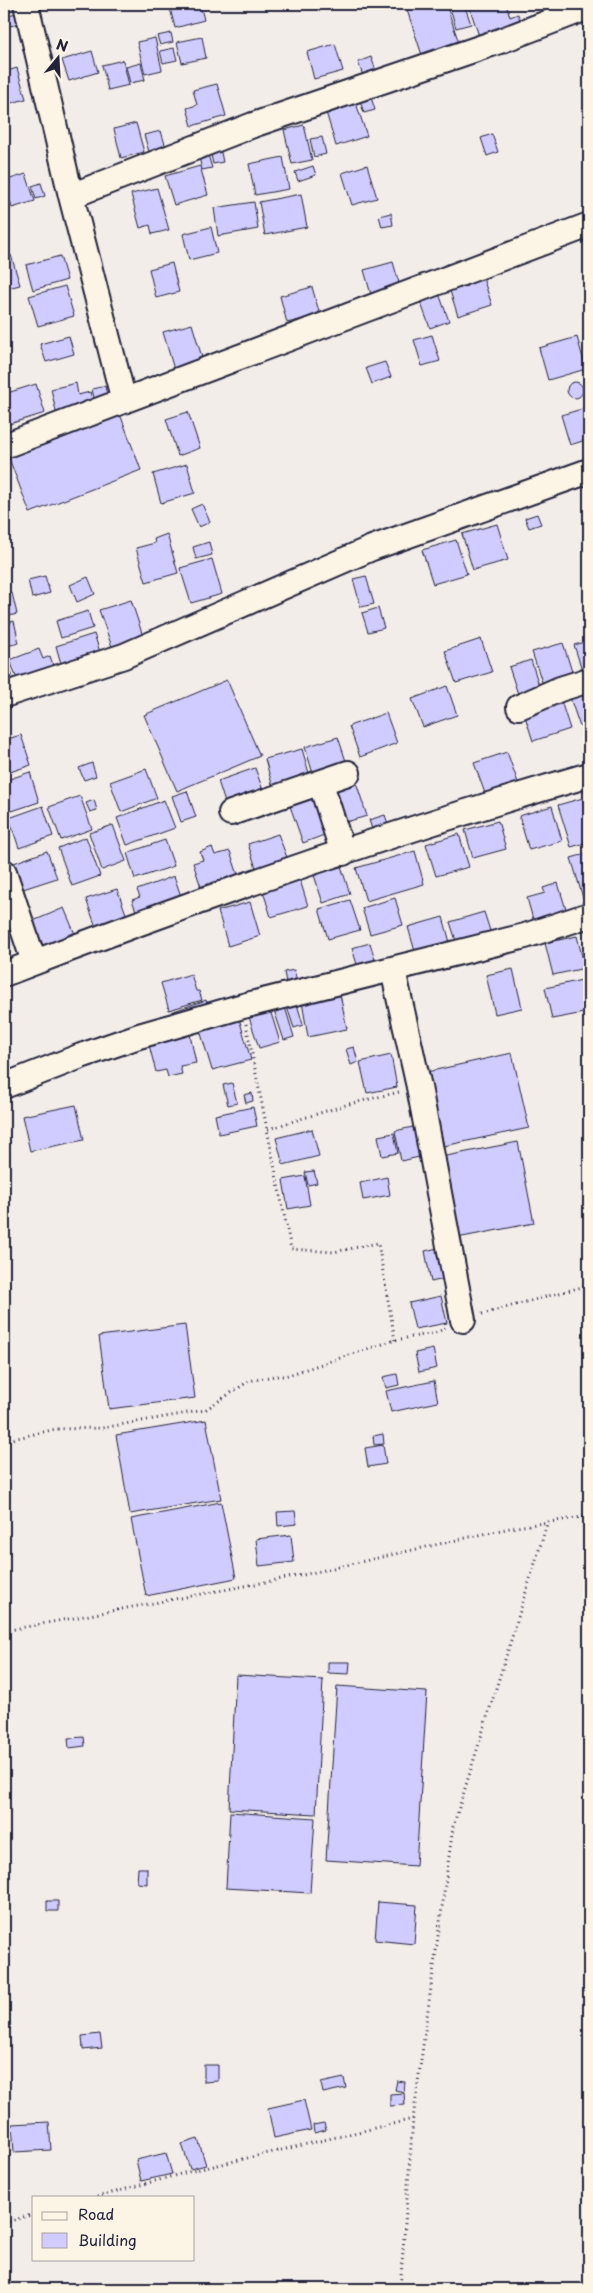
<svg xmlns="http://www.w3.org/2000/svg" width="593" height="2293" viewBox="0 0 593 2293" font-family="'Playpen Sans',sans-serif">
<rect width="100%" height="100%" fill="#f3edea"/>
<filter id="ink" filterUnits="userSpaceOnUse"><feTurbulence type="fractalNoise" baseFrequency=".02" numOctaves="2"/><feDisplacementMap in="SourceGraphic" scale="10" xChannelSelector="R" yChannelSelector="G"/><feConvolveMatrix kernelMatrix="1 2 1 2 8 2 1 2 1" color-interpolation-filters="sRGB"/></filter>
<g filter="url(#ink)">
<path fill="#d1ccff" stroke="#22223b" d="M169,4h31l4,16 -29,8z
M427,4h19l13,39 -37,12 -15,-45z
M449,4h15l7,20 -15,4z
M475,4h31l4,13 8,-3 4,12 -42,13 -11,-33z
M545,4h22l-19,12z
M18,12l3,11 -14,4 -3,-10z
M171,33l2,9 -13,3 -3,-9z
M202,37l4,21 -24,5 -5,-21z
M155,38l7,32 -17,4 -8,-32z
M335,44l8,27 -29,8 -7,-27z
M174,48l3,12 -14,3 -3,-12z
M92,51l6,21 -29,9 -7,-21z
M371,57l7,19 -13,5 -7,-19z
M123,60l6,25 -21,5 -6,-25z
M141,63l4,17 -15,3 -4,-16z
M17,68l9,31 -22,6v-33z
M217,84l9,32 -34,10 -5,-18 10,-3 -4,-15z
M371,97l4,13 -11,3 -4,-12z
M356,103l11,33 -31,10 -10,-34z
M136,123l8,29 -23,6 -7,-29z
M304,125l8,35 -20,4 -8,-34z
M161,131l6,20 -17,4 -6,-20z
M492,134l6,18 -11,4 -6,-18z
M322,137l4,17 -12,3 -4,-18z
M220,148l3,14 -10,2 -3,-14z
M208,155l4,13 -10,2 -3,-13z
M283,157l6,32 -34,6 -6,-31z
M367,165l10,33 -25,7 -10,-32z
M200,166l8,29 -34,10 -9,-29z
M313,166l3,9 -18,6 -3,-9z
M26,174l9,27 -23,7 -8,-27z
M41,183l4,13 -9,3 -4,-13z
M157,188l12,42 -17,4 -2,-9 -10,3 -9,-34z
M301,194l6,33 -42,8 -6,-33z
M254,202l4,27 -40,7 -4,-28z
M391,213l2,12 -11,2 -3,-11z
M4,215l6,17 -6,2z
M211,227l6,26 -28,7 -6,-26z
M11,255l9,30 -16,4v-32z
M60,256l7,24 -34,10 -7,-25z
M393,262l8,28 -29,8 -8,-28z
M172,263l7,29 -23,6 -7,-29z
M482,275l10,30 -34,11 -8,-25 17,-5 -2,-6z
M65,286l9,30 -36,10 -9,-30z
M312,287l8,28 -33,8 -7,-27z
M438,291l11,30 -19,7 -11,-30z
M192,324l12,40 -29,9 -12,-41z
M432,335l8,26 -18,5 -8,-26z
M69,336l5,18 -28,8 -6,-18z
M577,337l9,32 -38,11 -9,-32z
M385,362l6,15 -19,7 -6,-16z
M567 390a8 8 0 1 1 16 0a8 8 0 1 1-16 0Z
M76,383l2,12 12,-3 4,15 -37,9 -6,-27z
M36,384l9,29 -39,12 -2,-7v-24z
M105,386l3,13 -13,3 -3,-13z
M589,407v32l-19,6 -9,-30z
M188,412l12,36 -22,8 -12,-37z
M120,414l21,56 -111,43 -22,-57z
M187,464l8,29 -34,10 -8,-29z
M202,504l8,18 -11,5 -8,-18z
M537,514l4,10 -12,4 -4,-10z
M497,524l11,36 -35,10 -11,-36z
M167,534l11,39 -32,9 -10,-34 19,-5 -1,-4z
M456,540l11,34 -34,10 -11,-34z
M209,542l3,13 -16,4 -3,-12z
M212,559l10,35 -31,9 -11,-35z
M45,576l5,17 -18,5 -4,-18z
M366,576l8,28 -13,3 -8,-28z
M88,577l7,17 -18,8 -7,-17z
M12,593l5,21 -12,3 -1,-22z
M131,600l12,36 -31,11 -13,-37z
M378,608l6,20 -16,4 -6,-19z
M88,611l5,17 -32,10 -5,-17z
M14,621l5,22 -12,3 -3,-22z
M94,634l7,21 -39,12 -6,-21z
M481,639l11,33 -36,11 -11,-32z
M589,641v30l-6,2 -9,-28z
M563,643l10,32 -30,10 -11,-33z
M39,649l4,10 7,-3 5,15 -36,14 -9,-25z
M4,656h2l9,28 -11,3z
M531,660l10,32 -21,8 -11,-33z
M227,680l33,76 -83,35 -33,-76z
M447,686l10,29 -34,12 -11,-28z
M589,689v35l-9,3 -11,-32z
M560,698l10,31 -37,12 -10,-31z
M386,713l11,30 -37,14 -11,-31z
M21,735l10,30 -27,9v-34z
M338,737l10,30 -34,10 -9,-30z
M302,749l9,31 -37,11 -9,-32z
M507,752l13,36 -33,11 -13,-36z
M92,763l4,13 -12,4 -5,-12z
M255,768l10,28 -38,13 -9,-28z
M146,769l11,29 -36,14 -11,-30z
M30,772l9,30 -33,11 -2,-8v-24z
M356,782l11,34 -28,8 -10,-33z
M187,791l9,26 -15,5 -9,-26z
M80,796l12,33 -31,11 -12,-33z
M319,796l13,36 -29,11 -13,-37z
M583,798l6,22v22l-18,5 -13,-42z
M94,800l3,10 -7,2 -4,-9z
M164,800l11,28 -48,17 -10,-27z
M43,806l10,30 -34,12 -10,-30z
M552,806l10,35 -33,9 -10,-34z
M385,815l6,19 -16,4 -6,-18z
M498,821l8,28 -33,9 -8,-28z
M113,825l13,36 -24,9 -13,-37z
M278,834l10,26 -31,11 -9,-27z
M459,834l10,33 -33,9 -10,-32z
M86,837l14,39 -28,10 -14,-38z
M165,840l9,26 -39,13 -8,-26z
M212,847l3,8 15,-4 10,30 -37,12 -10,-30 10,-3 -3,-8z
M47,851l10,27 -37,12 -9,-26z
M415,851l9,33 -58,17 -10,-33z
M589,853v43l-6,2 -12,-40z
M340,863l10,31 -27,9 -10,-31z
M174,876l9,26 -44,17 -7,-19 8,-3 -3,-7z
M300,880l8,26 -37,11 -8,-26z
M558,883l9,30 -33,10 -7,-25 18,-5 -2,-5z
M117,889l12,33 -31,11 -12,-34z
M395,898l8,27 -33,9 -8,-26z
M350,900l10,30 -32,9 -9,-30z
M250,902l10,34 -32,10 -10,-35z
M64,908l14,33 -31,13 -8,-18 -7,3 -6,-15z
M484,912l8,25 -34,10 -8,-25z
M443,917l8,29 -35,9 -8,-28z
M577,936l8,32 -32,7 -8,-32z
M370,943l7,23 -18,5 -7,-23z
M513,969l9,39 -27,6 -9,-39z
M294,970l4,15 -11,3 -3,-16z
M191,974l5,17h3l3,9 -33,10 -8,-27z
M582,980l7,32 -37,7 -7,-31z
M340,994l7,35 -39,8 -6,-35z
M206,1000l4,13 -35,11 -4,-12z
M297,1004l6,21 -9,3 -7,-21z
M285,1007l9,30 -10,3 -10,-30z
M270,1010l10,32 -21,6 -10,-31z
M238,1015l13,45 -39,10 -13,-43z
M190,1035l6,28 -16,3 2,8 -14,3 -2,-7 -10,2 -7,-27z
M354,1047l4,15 -7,3 -5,-16z
M512,1053l17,75 -85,18 -17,-74z
M391,1055l6,32 -30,6 -7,-31z
M232,1083l5,20 -9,2 -5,-20z
M252,1093l1,8 -7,2 -2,-8z
M76,1105l8,35 -54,11 -8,-35z
M253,1107l4,19 -38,8 -4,-19z
M417,1126l7,30 -23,5 -6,-30z
M312,1129l7,27 -36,9 -7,-27z
M394,1133l4,20 -16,3 -4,-20z
M518,1142l16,81 -82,16 -16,-81z
M314,1171l3,12 -9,2 -3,-13z
M305,1176l5,29 -22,4 -5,-29z
M387,1177l3,18 -27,5 -3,-17z
M442,1247l7,31 -18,4 -6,-31z
M441,1296l6,27 -32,6 -6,-26z
M185,1325l10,73 -86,11 -10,-73z
M433,1349l4,19 -18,4 -4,-19z
M397,1374l2,11 -13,3 -3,-11z
M434,1381l4,21 -47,10 -5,-21z
M206,1420l15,79 -91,15 -14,-79z
M383,1434l1,10 -10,1 -1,-9z
M383,1445l3,19 -18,3 -3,-19z
M221,1502l15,76 -90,18 -15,-77z
M295,1511l2,13 -19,2 -1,-14z
M291,1535l3,27 -35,4 -3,-27z
M328,1662h22l-1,12 -21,-1z
M236,1675l87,5 -7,134 -87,-5z
M337,1686l90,6 -11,174 -90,-6z
M84,1737l1,9 -16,2 -1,-10z
M230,1812l85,6 -5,75 -84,-5z
M138,1868h9v16l-10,-1z
M47,1901h11v10h-11z
M378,1902l39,3 -3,39 -39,-4z
M100,2034l2,14 -19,2 -1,-14z
M204,2065h14v16l-14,1z
M344,2078l2,10 -23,5 -2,-10z
M397,2081l8,1 -1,10 -9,-2z
M404,2093l1,12 -15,1v-12z
M304,2100l7,30 -37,8 -6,-30z
M49,2122l2,28 -37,2 -2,-28z
M324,2123l2,7 -12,3 -1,-8z
M198,2139l8,26 -16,4 -8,-25z
M166,2153l6,21 -31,7 -5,-21z"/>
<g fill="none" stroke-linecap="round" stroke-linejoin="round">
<defs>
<path id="minor" d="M26,4l45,192 53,205
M71,196l182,-71 247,-84 89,-34
M4,446l585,-221
M4,695l120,-39 248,-108 217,-77
M519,707l41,-18 29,-9
M321,784l22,69
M231,813l117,-40
M4,872l30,90
M393,970l26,117 44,233
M4,974c192,-74 388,-142 585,-199
M4,1086l77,-30 58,-20 104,-30 282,-70 64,-21"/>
</defs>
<use href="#minor" stroke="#22223b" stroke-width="28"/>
<path stroke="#22223b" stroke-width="3" stroke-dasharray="1 4" stroke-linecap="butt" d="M246,1024l45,225 43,3 44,-9 17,97
M268,1129l81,-25 50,-12
M482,1314l107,-29
M4,1441l52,-12 46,-1 103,-18 44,-29 25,-5h11l110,-36 40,-7 11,-5
M4,1631l294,-55 212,-48 79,-12
M97,2197l87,-24 229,-54
M4,2223l5,66
M4,2223l30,-9
M400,2289l13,-170 40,-292 95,-306"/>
<use href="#minor" stroke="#fcf5e5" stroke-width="24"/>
</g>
</g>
<rect width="593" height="2293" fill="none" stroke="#fcf5e5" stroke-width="20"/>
<rect x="10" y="10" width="573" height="2273" fill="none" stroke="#22223b" stroke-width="2" filter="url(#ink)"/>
<rect x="32" y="2196" width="162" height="65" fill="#fcf5e5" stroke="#a5a1a1"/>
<rect x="42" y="2212" width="25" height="8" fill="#fcf5e5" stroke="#a5a1a1"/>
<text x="78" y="2220" font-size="15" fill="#22223b">Road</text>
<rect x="42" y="2233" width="25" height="15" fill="#d1ccff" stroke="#a5a1a1"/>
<text x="78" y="2246" font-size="15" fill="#22223b">Building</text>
<g transform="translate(58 58) rotate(18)" stroke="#fcf5e5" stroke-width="4" paint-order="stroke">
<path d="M0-4L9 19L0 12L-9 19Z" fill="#22223b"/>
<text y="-8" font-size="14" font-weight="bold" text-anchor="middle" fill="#22223b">N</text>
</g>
</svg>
